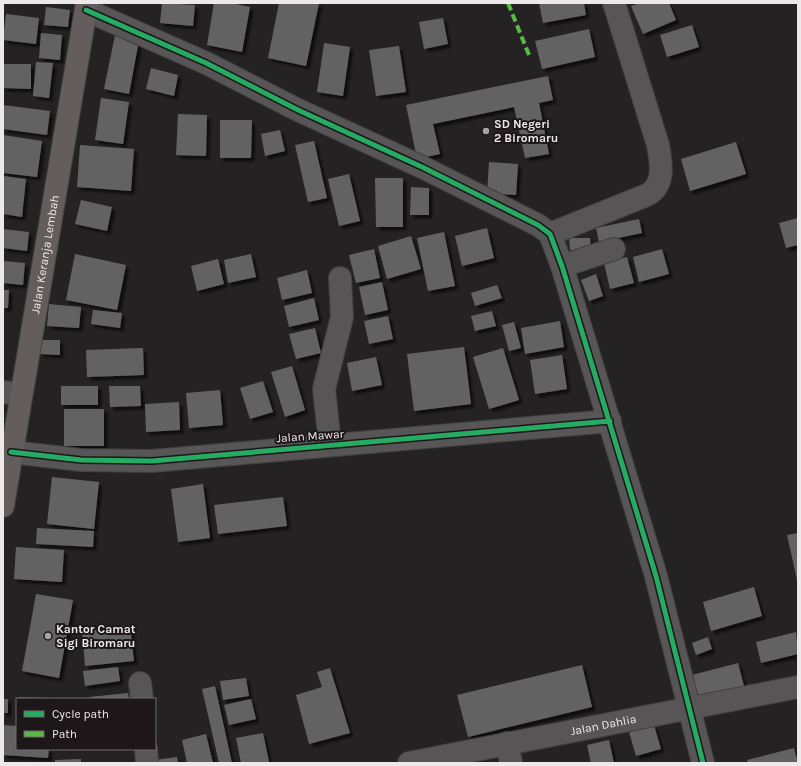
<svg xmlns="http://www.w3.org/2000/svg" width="801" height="766" viewBox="0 0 801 766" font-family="Karla,sans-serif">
<defs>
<filter id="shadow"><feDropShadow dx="3.5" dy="3.5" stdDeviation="1" flood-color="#0009"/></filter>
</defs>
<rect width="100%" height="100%" fill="#252223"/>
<path fill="#646263" filter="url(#shadow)" d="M162,3l33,2 -2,21 -33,-3z
M214,3h17l19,4 -8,45 -35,-7z
M279,3h40l-13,63 -38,-8z
M539,3h45l2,12 -43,8z
M639,3h30l7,17 -33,14 -12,-28z
M46,7l24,3 -2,17 -24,-2z
M6,14l33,4 -3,26 -33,-4z
M443,18l5,26 -24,5 -5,-27z
M692,25l7,22 -32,10 -7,-22z
M589,29l6,28 -53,12 -7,-28z
M41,33l21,2 -2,25 -21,-2z
M115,35l24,5 -10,54 -25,-5z
M324,43l26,4 -7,49 -26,-4z
M399,46l7,46 -30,4 -7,-46z
M36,62l17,1 -4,35 -16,-2z
M3,64h28v25l-28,-1z
M151,68l27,7 -4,21 -28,-7z
M548,76l5,24 -14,3 10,51 -24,4 -11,-51 -81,17 7,30 -23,5 -11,-54z
M101,98l28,4 -6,42 -28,-4z
M3,105l47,6 -3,24 -44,-6z
M178,114l29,1 -1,41 -30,-1z
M220,120h32l-1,38h-31z
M280,130l5,21 -20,5 -4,-22z
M3,135l39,6 -5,36 -34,-4z
M314,141l13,57 -19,4 -13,-57z
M736,142l10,32 -56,17 -9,-32z
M80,145l54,4 -3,42 -54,-4z
M489,162l29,2 -2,31 -29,-2z
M349,174l11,47 -21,5 -11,-47z
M3,176l23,3 -4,38 -19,-3z
M375,178h28v49h-27z
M411,187l18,1v27h-19z
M81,200l31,7 -5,24 -32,-7z
M798,218v27l-12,3 -7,-25z
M639,219l3,14 -43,9 -3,-14z
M487,228l7,30 -32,8 -7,-30z
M3,229l26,3 -2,19 -24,-3z
M444,232l11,54 -27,5 -11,-53z
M411,236l10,33 -34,10 -9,-33z
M569,238h21l1,11 -21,1z
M374,249l6,29 -24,5 -7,-28z
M662,249l7,25 -30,8 -6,-25z
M75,254l51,11 -9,45 -51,-10z
M251,254l5,23 -28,6 -4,-23z
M627,257l7,26 -24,6 -6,-26z
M218,259l6,25 -27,7 -6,-25z
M4,261l21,2 -2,22 -20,-2z
M307,270l5,23 -30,7 -5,-22z
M596,274l7,22 -14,5 -8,-21z
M382,282l6,28 -23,5 -6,-28z
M497,285l5,13 -27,8 -4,-13z
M3,290h6l-1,18h-5z
M314,298l5,22 -30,7 -5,-21z
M49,304l32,3 -2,21 -32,-2z
M93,310l29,3 -2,15 -29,-4z
M492,311l4,15 -21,5 -4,-15z
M388,316l5,23 -24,5 -5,-23z
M560,321l4,26 -39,7 -4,-26z
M514,322l7,26 -12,3 -7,-26z
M315,328l6,25 -25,6 -7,-25z
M40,340h20v15l-20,-1z
M464,347l7,57 -57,7 -7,-57z
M143,348l1,27 -57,2 -1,-27z
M503,348l16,52 -30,9 -16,-52z
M562,355l5,34 -32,5 -5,-34z
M376,357l6,28 -30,6 -5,-28z
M292,366l13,44 -20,7 -14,-45z
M263,381l10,31 -23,7 -10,-31z
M61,386h37v19h-37z
M109,386h31l1,20 -31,1z
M220,390l3,35 -34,3 -3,-35z
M179,402l1,28 -34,2 -1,-28z
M64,409h40v37h-40z
M52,477l47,5 -5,47 -47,-5z
M203,484l7,54 -32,4 -7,-53z
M283,497l4,29 -69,8 -4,-29z
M37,528l57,3 -1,16 -57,-3z
M798,533v47h-1l-10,-45z
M16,547l48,3 -2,32 -48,-3z
M754,587l8,29 -51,15 -8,-29z
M36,594l37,6 -14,78 -37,-7z
M130,625l4,36 -49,5 -3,-36z
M796,632l2,22 -37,9 -5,-21z
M708,637l4,12 -16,6 -4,-12z
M738,663l6,23 -46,12 -6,-23z
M582,665l10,42 -124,30 -11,-42z
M118,667l2,14 -35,5 -2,-15z
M330,668l20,65 -41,11 -13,-49 26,-8 -5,-15z
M246,678l3,18 -26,4 -3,-19z
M215,686l17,77h-13l-17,-74z
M128,693l1,6h-39l-1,-2z
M18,697l33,1v1h-33z
M3,699h5v14h-5z
M251,699l5,20 -27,6 -5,-20z
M3,725l14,1v23h32l-1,9 -45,-3z
M654,725l7,24 -25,7 -7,-24z
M263,733l6,29 -28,1 -5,-25z
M206,734l7,29h-26l-5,-23z
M609,740l5,23h-23l-4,-18z
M794,748l4,15h-50l-1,-3z
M177,757l1,6h-22l-1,-3z
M81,759v4h-26v-3z"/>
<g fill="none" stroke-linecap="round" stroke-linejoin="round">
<defs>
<g id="minor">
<path d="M86,10l120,53 92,47 124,57 116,58 12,9 12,32 94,310 47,187"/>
<path d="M550,234l97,-39c19,-10 14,-33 11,-50l-44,-142"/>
<path d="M562,266l52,-17"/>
<path d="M3,392l18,2"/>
<path d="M330,445l-6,-56 18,-72 -2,-39"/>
<path d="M11,452l70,8 71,1 458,-40"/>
<path d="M140,683l2,16"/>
<path d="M507,743l4,20"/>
<path d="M146,749l1,14"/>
<path id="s1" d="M409,763l389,-76"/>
</g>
<g id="major">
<path id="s2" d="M3,506l84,-503"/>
</g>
</defs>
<use href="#minor" stroke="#434041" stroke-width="24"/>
<use href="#major" stroke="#434041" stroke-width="24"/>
<use href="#minor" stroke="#575556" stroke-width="22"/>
<use href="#major" stroke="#645d5e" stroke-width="22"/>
<path stroke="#58b947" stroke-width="4" stroke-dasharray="8 4" stroke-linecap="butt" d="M508,3l21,52"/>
<defs>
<path id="cycleway" d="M86,10l120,53 92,47 124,57 116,58 12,9 12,32 94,310 47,187
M11,452l70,8 71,1 458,-40"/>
</defs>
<use href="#cycleway" stroke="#1d1719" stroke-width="8"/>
<use href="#cycleway" stroke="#26ab63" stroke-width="5"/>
</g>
<g fill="#a7a3a5" stroke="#1d1719" stroke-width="1.5">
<circle cx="486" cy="131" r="4"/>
<circle cx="48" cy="636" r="4"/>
</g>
<g text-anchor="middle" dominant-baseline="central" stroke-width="4" stroke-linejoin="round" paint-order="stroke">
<g font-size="12" font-weight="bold" fill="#ede9eb" stroke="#1d1719" text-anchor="start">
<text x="494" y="124">SD Negeri<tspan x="494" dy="14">2 Biromaru</tspan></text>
<text x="56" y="629">Kantor Camat<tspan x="56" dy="14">Sigi Biromaru</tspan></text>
</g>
<g font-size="12" fill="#ede9eb" stroke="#1d1719">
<text stroke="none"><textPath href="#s2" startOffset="255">Jalan Keranja Lembah</textPath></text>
<text transform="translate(310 436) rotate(-4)">Jalan Mawar</text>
<text stroke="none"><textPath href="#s1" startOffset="198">Jalan Dahlia</textPath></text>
</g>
</g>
<rect width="801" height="766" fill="none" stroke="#ede9eb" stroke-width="8"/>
<rect x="16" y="698" width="140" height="52" fill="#1d1719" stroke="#706b6d"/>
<rect x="24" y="711" width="20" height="6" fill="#26ab63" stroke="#706b6d"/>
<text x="52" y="718" font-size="12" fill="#ede9eb">Cycle path</text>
<rect x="24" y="731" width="20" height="6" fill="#58b947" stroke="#706b6d"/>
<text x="52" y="738" font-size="12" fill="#ede9eb">Path</text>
</svg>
